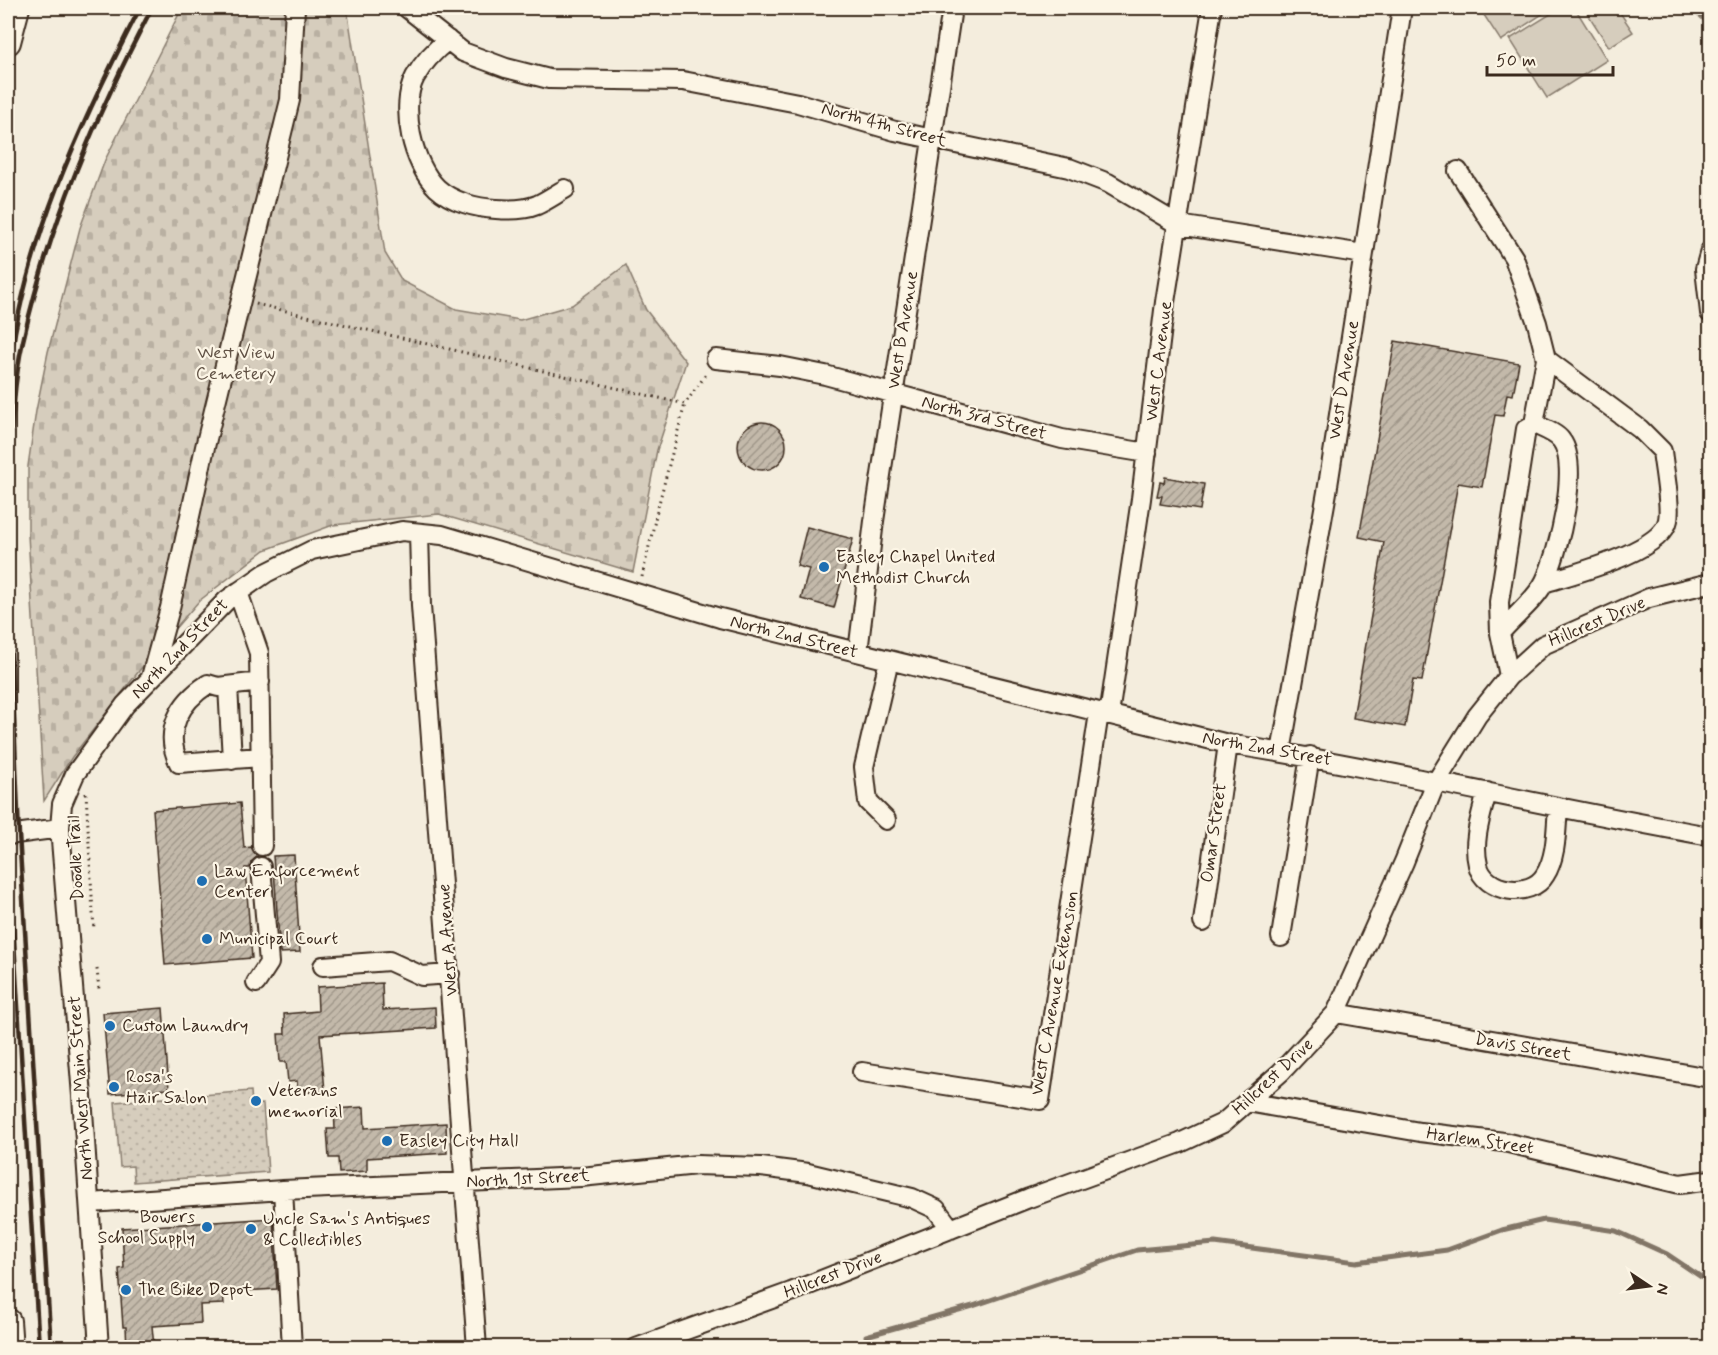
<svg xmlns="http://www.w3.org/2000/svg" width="1718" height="1355" viewBox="0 0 1718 1355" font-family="Mynerve,sans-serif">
<defs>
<pattern id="grass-dots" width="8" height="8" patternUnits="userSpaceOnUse" patternTransform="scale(1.5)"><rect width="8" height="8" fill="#d6cdbd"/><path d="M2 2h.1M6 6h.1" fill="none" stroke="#b9b0a2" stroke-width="1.8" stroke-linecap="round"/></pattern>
<pattern id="cemetery-stones" width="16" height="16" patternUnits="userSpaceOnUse" patternTransform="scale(1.5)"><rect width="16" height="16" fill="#d6cdbd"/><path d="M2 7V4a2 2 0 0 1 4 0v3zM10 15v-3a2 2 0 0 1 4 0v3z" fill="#b9b0a2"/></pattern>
<pattern id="building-hatch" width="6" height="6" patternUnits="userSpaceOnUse" patternTransform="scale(1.5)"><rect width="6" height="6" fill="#c3b9aa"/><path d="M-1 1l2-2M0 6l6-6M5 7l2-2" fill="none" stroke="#a0978a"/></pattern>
</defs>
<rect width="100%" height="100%" fill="#f4eddd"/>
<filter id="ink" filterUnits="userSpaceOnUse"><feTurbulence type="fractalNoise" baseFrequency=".0167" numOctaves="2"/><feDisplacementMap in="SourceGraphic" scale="12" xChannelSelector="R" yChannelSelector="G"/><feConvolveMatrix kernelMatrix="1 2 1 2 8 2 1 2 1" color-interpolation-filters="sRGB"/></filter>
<g filter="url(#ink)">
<path fill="url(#grass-dots)" stroke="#887c6e" stroke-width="1.5" d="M251,1091l1,14 11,-1 5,68 -134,10 -1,-16 -13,1 -5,-65z"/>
<path fill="url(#cemetery-stones)" stroke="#887c6e" stroke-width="1.5" d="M182,8h165l38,245 17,28 54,28 64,11 52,-15 54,-40 20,45 40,52 -29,88 -24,122 -194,-58 -106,11 -68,25 -66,51 -53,61 -74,95 -28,44 -16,-266v-69l8,-55 12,-59 32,-124 25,-68z"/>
<path fill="#d6cdbd" stroke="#887c6e" stroke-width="1.5" d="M1488,8h57l2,3 -46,30 -19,-29z
M1551,8h24l32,52 -60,38 -37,-59 44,-27z
M1584,8h33l16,24 -24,15z"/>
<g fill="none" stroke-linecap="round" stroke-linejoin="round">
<path stroke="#817466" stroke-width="5" d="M1692,8l18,16
M866,1336l107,-30 164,-56 78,-7 141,19 91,-12 55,-20 42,-10 72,11 51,23 43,29"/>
</g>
<path fill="url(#building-hatch)" stroke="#3b2a1e" stroke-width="1.5" d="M1395,341l124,22 -6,32 -6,-1 -4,22 -8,-1 -13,72 -24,-4 -36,198 -9,-1 -8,47 -52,-9 31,-176 -25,-5z
M738 446a24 24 0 1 1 48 0a24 24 0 1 1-48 0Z
M1165,477l39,7 -4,26 -40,-6 2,-8h-5l3,-14 4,1z
M807,527l46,12 -19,69 -33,-9 8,-30 -12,-3z
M240,803l4,45 7,-1 7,9 -7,6 -1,6h-5l7,90 -87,7 -12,-155z
M294,855l6,97 -20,1 -7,-97z
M382,983l1,27 52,-3 1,21 -116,7 5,56 -27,2 -1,-12 -9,1 -2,-20h-6l-2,-28h7l-1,-20 34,-3 -1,-24z
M163,1008l6,81 -59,5 -7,-81z
M364,1107l1,21 81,-5 1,30 -80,5v13l-28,2 -1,-15h-9l-2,-29h8l-1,-20z
M273,1218l4,71 -54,3 1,12 -24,1 1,18 -49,3 2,21h-27l-1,-20h-3l-4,-58 5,-1 -2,-40z"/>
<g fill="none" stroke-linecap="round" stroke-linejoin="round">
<defs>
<path id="minor" d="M407,8l56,44 43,16 43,11 134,2 115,22 97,28 174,37 39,15 71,42 184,29
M448,40c-13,10 -24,21 -33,37 -16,30 -2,88 22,111 15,14 40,20 59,21 13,1 29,1 41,-4 9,-4 19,-11 28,-16
M1458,171l56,87 23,65 9,36 -12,65
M1710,251l-5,18 5,44
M716,359l64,7 45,9 237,64 85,14
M419,533l2,73 56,742
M1544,583c28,-9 118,-31 124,-63 3,-15 -4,-51 -6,-69l-22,-22 -94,-70
M238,592l21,61 3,193
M1500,633c13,-16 36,-33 45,-52 13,-27 36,-116 16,-141 -5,-7 -19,-12 -27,-16l-8,5 -27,173 1,31 9,43
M858,652l16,-131 78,-513
M151,677l19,-69 35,-161 85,-347 5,-92
M260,682l-42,5 -10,-3c-28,18 -45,47 -29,79l82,-6
M228,686l4,74
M1109,715l32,-216 24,-197 47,-294
M1281,752l46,-260 75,-484
M1487,792c-6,24 -15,49 -9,73 6,28 53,34 67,10 12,-19 11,-46 13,-68
M886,820l-18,-18 -4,-35 25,-107
M8,835l52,-7
M1203,922l25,-178
M1281,937l29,-181
M323,966l66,-5 33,15 28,-2
M256,983l13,-20 -8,-96
M1336,1013l374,65
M862,1072l178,28 59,-387
M1247,1102l173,30 84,10 176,42 30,-4
M283,1190l9,158
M90,1203l193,-13 298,-13 116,-12 64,2 47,6 104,25 24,11 15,20
M99,1348l-17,-252 -22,-268 2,-24 13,-30 50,-69 102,-105 39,-27 46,-23 90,-19 40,4 278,83 508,126c162,25 321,64 482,92
M636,1348l155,-56 238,-94 151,-55 43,-20 58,-51 55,-59 68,-151 32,-80 41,-66 32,-40 34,-31 106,-47 61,-15"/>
<path id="major" d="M8,42l9,-34
M8,1321l2,27"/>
</defs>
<use href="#minor" stroke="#3b2a1e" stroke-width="22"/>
<use href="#major" stroke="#3b2a1e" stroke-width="28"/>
<path stroke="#3b2a1e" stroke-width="3" stroke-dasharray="1.5 4.5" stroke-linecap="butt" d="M256,304l429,100 22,-31
M642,577l16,-70 27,-103
M86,793l8,137
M97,969l2,21"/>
<use href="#minor" stroke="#fcf5e5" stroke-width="18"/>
<use href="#major" stroke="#fcf5e5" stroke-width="24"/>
<path stroke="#3b2a1e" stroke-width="4.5" d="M8,380c14,-132 72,-256 132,-372
M8,499c3,-49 4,-111 15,-158 27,-119 73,-226 129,-333
M8,579l11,255 32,514
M8,843l31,505"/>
</g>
</g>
<g fill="#1f6fb2" stroke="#fcf5e5" stroke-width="2">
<circle cx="824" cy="567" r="6"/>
<circle cx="202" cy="881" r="6"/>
<circle cx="207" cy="939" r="6"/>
<circle cx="110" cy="1026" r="6"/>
<circle cx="114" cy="1087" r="6"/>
<circle cx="256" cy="1101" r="6"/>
<circle cx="387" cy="1141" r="6"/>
<circle cx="207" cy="1227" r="6"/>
<circle cx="251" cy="1229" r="6"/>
<circle cx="126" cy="1290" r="6"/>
</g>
<g text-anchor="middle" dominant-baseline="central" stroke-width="4.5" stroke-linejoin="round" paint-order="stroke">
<g font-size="18" fill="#3b2a1e" stroke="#fcf5e5">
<text transform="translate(884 125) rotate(15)">North 4th Street</text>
<text transform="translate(903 330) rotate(-81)">West B Avenue</text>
<text transform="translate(1159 361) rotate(-83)">West C Avenue</text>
<text transform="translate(1344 380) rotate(-81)">West D Avenue</text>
<text transform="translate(984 418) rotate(15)">North 3rd Street</text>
<text transform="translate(1597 622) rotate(-23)">Hillcrest Drive</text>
<text transform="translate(794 637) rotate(14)">North 2nd Street</text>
<text transform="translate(180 649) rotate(-46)">North 2nd Street</text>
<text transform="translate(1267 749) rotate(10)">North 2nd Street</text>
<text transform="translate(1214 833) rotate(-82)">Omar Street</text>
<text transform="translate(76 858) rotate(-93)">Doodle Trail</text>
<text transform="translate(448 940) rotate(-94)">West A Avenue</text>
<text transform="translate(1055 993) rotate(-80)">West C Avenue Extension</text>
<text transform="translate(1523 1047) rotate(10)">Davis Street</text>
<text transform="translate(1273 1077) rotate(-43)">Hillcrest Drive</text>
<text transform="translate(81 1088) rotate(-94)">North West Main Street</text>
<text transform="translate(1480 1141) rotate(8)">Harlem Street</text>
<text transform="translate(528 1179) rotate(-3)">North 1st Street</text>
<text transform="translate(833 1275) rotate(-21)">Hillcrest Drive</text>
</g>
<g font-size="18" fill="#625346" stroke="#fcf5e5">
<text x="236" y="353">West View<tspan x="236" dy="21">Cemetery</tspan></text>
</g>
<g font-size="18" fill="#3b2a1e" stroke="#fcf5e5" text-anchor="start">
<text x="836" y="557">Easley Chapel United<tspan x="836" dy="21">Methodist Church</tspan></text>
<text x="214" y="871">Law Enforcement<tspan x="214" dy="21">Center</tspan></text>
<text x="219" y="939">Municipal Court</text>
<text x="122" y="1026">Custom Laundry</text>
<text x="126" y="1077">Rosa's<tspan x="126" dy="21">Hair Salon</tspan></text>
<text x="268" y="1091">Veterans<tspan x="268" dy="21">memorial</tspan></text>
<text x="399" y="1141">Easley City Hall</text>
<text x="195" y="1217" text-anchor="end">Bowers<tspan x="195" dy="21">School Supply</tspan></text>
<text x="263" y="1219">Uncle Sam's Antiques<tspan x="263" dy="21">&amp; Collectibles</tspan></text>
<text x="138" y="1290">The Bike Depot</text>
</g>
</g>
<rect width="1718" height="1355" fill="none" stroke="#fcf5e5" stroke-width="30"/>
<rect x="15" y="15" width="1688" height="1325" fill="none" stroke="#3b2a1e" stroke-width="2" filter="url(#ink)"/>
<g transform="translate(1649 1286) rotate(103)" stroke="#fcf5e5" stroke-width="4.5" paint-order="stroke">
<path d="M0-4.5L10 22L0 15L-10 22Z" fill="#3b2a1e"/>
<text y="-9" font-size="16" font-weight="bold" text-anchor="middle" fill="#3b2a1e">N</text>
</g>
<path d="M1487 66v9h126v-9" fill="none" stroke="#3b2a1e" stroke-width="3"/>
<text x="1496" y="66" font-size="18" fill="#3b2a1e" stroke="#fcf5e5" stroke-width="4.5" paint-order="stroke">50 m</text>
</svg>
